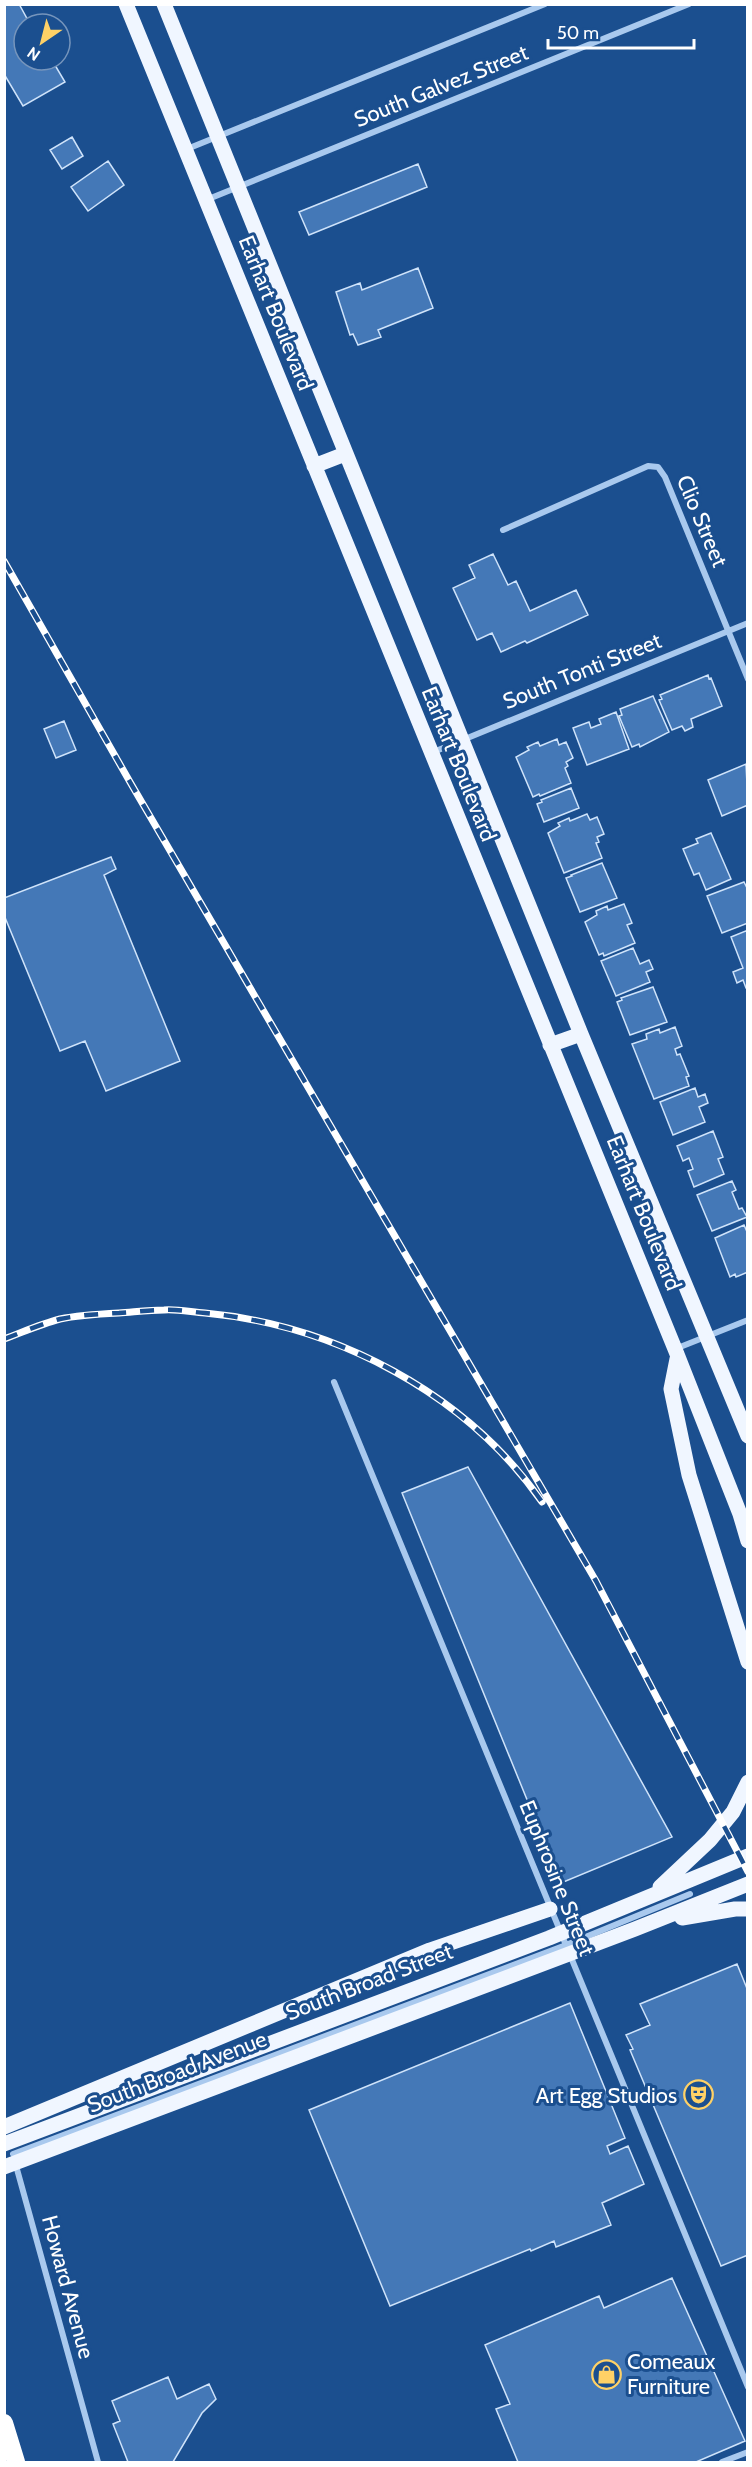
<svg xmlns="http://www.w3.org/2000/svg" width="752" height="2467" viewBox="0 0 752 2467" font-family="Cabin,sans-serif">
<rect width="100%" height="100%" fill="#1b4f8f"/>
<path fill="#4478b7" stroke="#cfe3fa" stroke-width="1.5" d="M4,4h15l11,20h-6v36h28l13,22 -42,24 -19,-32z
M72,137l11,19 -21,13 -12,-19z
M108,161l16,24 -36,26 -17,-24z
M418,164l9,23 -118,48 -10,-23z
M418,268l15,40 -55,22 3,7 -23,8 -5,-11 -3,1 -14,-43 24,-9 2,7z
M493,554l15,31 8,-4 14,30 46,-21 12,25 -61,28 -2,-2 -24,11 -9,-19 -15,7 -24,-52 22,-10 -6,-13z
M708,675l1,4 2,-1 11,28 -31,13 2,8 -8,4 -3,-5 -10,4 -13,-30 3,-1 -2,-4z
M653,696l16,36 -29,15 -1,-3 -7,3 -13,-31 3,-1 -2,-6z
M616,712l13,37 -42,16 -14,-37 16,-6 2,6 10,-4 -2,-5z
M64,721l12,29 -20,8 -12,-29z
M557,739l2,6 7,-3 7,16 -7,4 2,4 -3,2 6,15 -31,13 -1,-2 -6,3 -17,-40 13,-7 -2,-3 11,-5 2,4z
M746,764l2,41 -26,11 -14,-36z
M571,788l8,20 -35,14 -7,-18 5,-2 -1,-2z
M587,814l3,6 7,-3 7,17 -7,3 2,5 -3,1 6,15 -38,15 -16,-40 12,-7 -2,-3 11,-5 1,3z
M711,833l20,46 -25,11 -7,-17 -5,2 -11,-26 15,-6 -2,-4z
M111,857l5,12 -12,6 76,186 -74,30 -21,-50 -25,10 -56,-136v-17z
M602,863l15,35 -37,14 -14,-34 6,-2 -1,-1z
M744,882l4,8v33l-26,10 -15,-37z
M624,904l8,19 -5,2 8,18 -31,13 -1,-3 -4,2 -14,-33 12,-7 -1,-4 11,-5 1,4z
M748,930v58h-2l-3,-8 -6,3 -4,-11 10,-4 -12,-31z
M633,948l7,16 9,-4 4,9 -7,3 4,10 -34,14 -15,-35z
M653,987l14,35 -37,13 -13,-33 5,-2 -1,-2z
M675,1027l7,19 -7,3 2,6 3,-1 9,22 -3,1 3,9 -35,13 -22,-55 15,-5 -1,-5 13,-5 1,4z
M695,1088l3,9 7,-3 3,9 -9,4 6,15 -32,13 -13,-33z
M713,1131l10,26 -5,2 6,15 -30,13 -6,-16 5,-2 -4,-11 -6,3 -6,-15z
M732,1181l4,9 -4,2 7,17 3,-1 5,9 -35,14 -15,-36z
M744,1225l4,9v38l-12,5 -1,-3 -5,3 -15,-39z
M468,1467l204,370 -111,46 -159,-390z
M737,1964l11,27v264l-27,11 -91,-216 3,-1 -7,-14 24,-10 -10,-21z
M570,2003l55,135 -18,8 3,8 18,-8 16,38 -42,19 9,22 -55,22 -2,-6 -23,10 -1,-2 -140,57 -81,-196z
M672,2278l73,163 -49,21h-178l-22,-53 14,-5 -25,-59 114,-49 5,12z
M168,2377l9,22 32,-15 7,15 -14,14 -29,49h-45l-15,-38 7,-3 -8,-20z"/>
<g fill="none" stroke-linecap="round" stroke-linejoin="round">
<path stroke="#a9c9ee" stroke-width="6" d="M187,149l358,-145
M206,200l483,-196
M503,530l145,-64 10,1 7,10 83,202
M431,753l317,-130
M675,1349l73,-29
M334,1382l414,1005
M13,2154l553,-209 124,-51
M15,2162l83,300
M722,2462l26,-10"/>
<path stroke="#f0f6ff" stroke-width="15" d="M126,4l549,1345 65,165 8,27
M164,4l417,1030 167,402
M314,466l31,-12
M550,1045l31,-11
M677,1359l-6,30 18,86 59,187
M660,1887l50,-47 23,-28 15,-30
M682,1918l53,-9h13
M4,2127l426,-177 120,-41
M4,2144l545,-206 199,-82
M4,2167l631,-238 113,-45"/>
<path stroke="#fff" stroke-width="18" d="M4,2423l12,39"/>
<defs>
<path id="rail" d="M4,561l126,221 466,799 152,291
M4,1339c19,-7 37,-15 56,-20 19,-4 39,-5 59,-6 15,-1 30,-3 45,-3 13,-1 27,2 41,3 130,12 261,80 337,189"/>
</defs>
<use href="#rail" stroke="#fff" stroke-width="7"/>
<use href="#rail" stroke="#1b4f8f" stroke-width="4.5" stroke-dasharray="14" stroke-linecap="butt"/>
</g>
<defs>
<symbol id="theatre-ring" viewBox="-11 -11 22 22"><circle r="9.5" fill="#1b4f8f" stroke="#ffd166" stroke-width="1.5"/><path d="M-5-5.5Q0-4 5-5.5V0Q5 5 0 6Q-5 5-5 0ZM-3.3-2.5H-1v1.5H-3.3ZM1-2.5H3.3v1.5H1ZM-2.8 1Q0 5.5 2.8 1Z" fill="#ffd166"/></symbol>
<symbol id="shop-ring" viewBox="-11 -11 22 22"><circle r="9.5" fill="#1b4f8f" stroke="#ffd166" stroke-width="1.5"/><path d="M-5-2.5h2.3a2.7 3.5 0 0 1 5.4 0H5L5.5 6h-11ZM-1.5-2.5h3a1.5 2.3 0 0 0-3 0Z" fill="#ffd166"/></symbol>
</defs>
<g fill-rule="evenodd">
<use href="#theatre-ring" x="682" y="2078" width="33" height="33"/>
<use href="#shop-ring" x="590" y="2358" width="33" height="33"/>
</g>
<g text-anchor="middle" dominant-baseline="central" stroke-width="6" stroke-linejoin="round" paint-order="stroke">
<g font-size="22" fill="#fff" stroke="#1b4f8f">
<text transform="translate(441 86) rotate(-22)">South Galvez Street</text>
<text transform="translate(276 313) rotate(68)">Earhart Boulevard</text>
<text transform="translate(702 521) rotate(67)">Clio Street</text>
<text transform="translate(582 671) rotate(-22)">South Tonti Street</text>
<text transform="translate(459 764) rotate(68)">Earhart Boulevard</text>
<text transform="translate(644 1213) rotate(68)">Earhart Boulevard</text>
<text transform="translate(557 1878) rotate(68)">Euphrosine Street</text>
<text transform="translate(369 1982) rotate(-21)">South Broad Street</text>
<text transform="translate(177 2072) rotate(-21)">South Broad Avenue</text>
<text transform="translate(68 2287) rotate(75)">Howard Avenue</text>
</g>
<g font-size="22" fill="#fff" stroke="#1b4f8f" text-anchor="end">
<text x="677" y="2095">Art Egg Studios</text>
<text x="627" y="2361" text-anchor="start">Comeaux<tspan x="627" dy="25">Furniture</tspan></text>
</g>
</g>
<rect width="752" height="2467" fill="none" stroke="#ffffff" stroke-width="12"/>
<g transform="translate(42 42) rotate(215)"><circle r="28" fill="#1b4f8f" stroke="#7695bc" stroke-width="1.5"/>
<path d="M0-4.5L10 22L0 15L-10 22Z" fill="#ffd166"/>
<text y="-9" font-size="16" font-weight="bold" text-anchor="middle" fill="#ffffff">N</text>
</g>
<path d="M548 39v9h146v-9" fill="none" stroke="#ffffff" stroke-width="3"/>
<text x="557" y="39" font-size="18" fill="#ffffff" stroke="#1b4f8f" stroke-width="4.5" paint-order="stroke">50 m</text>
</svg>
